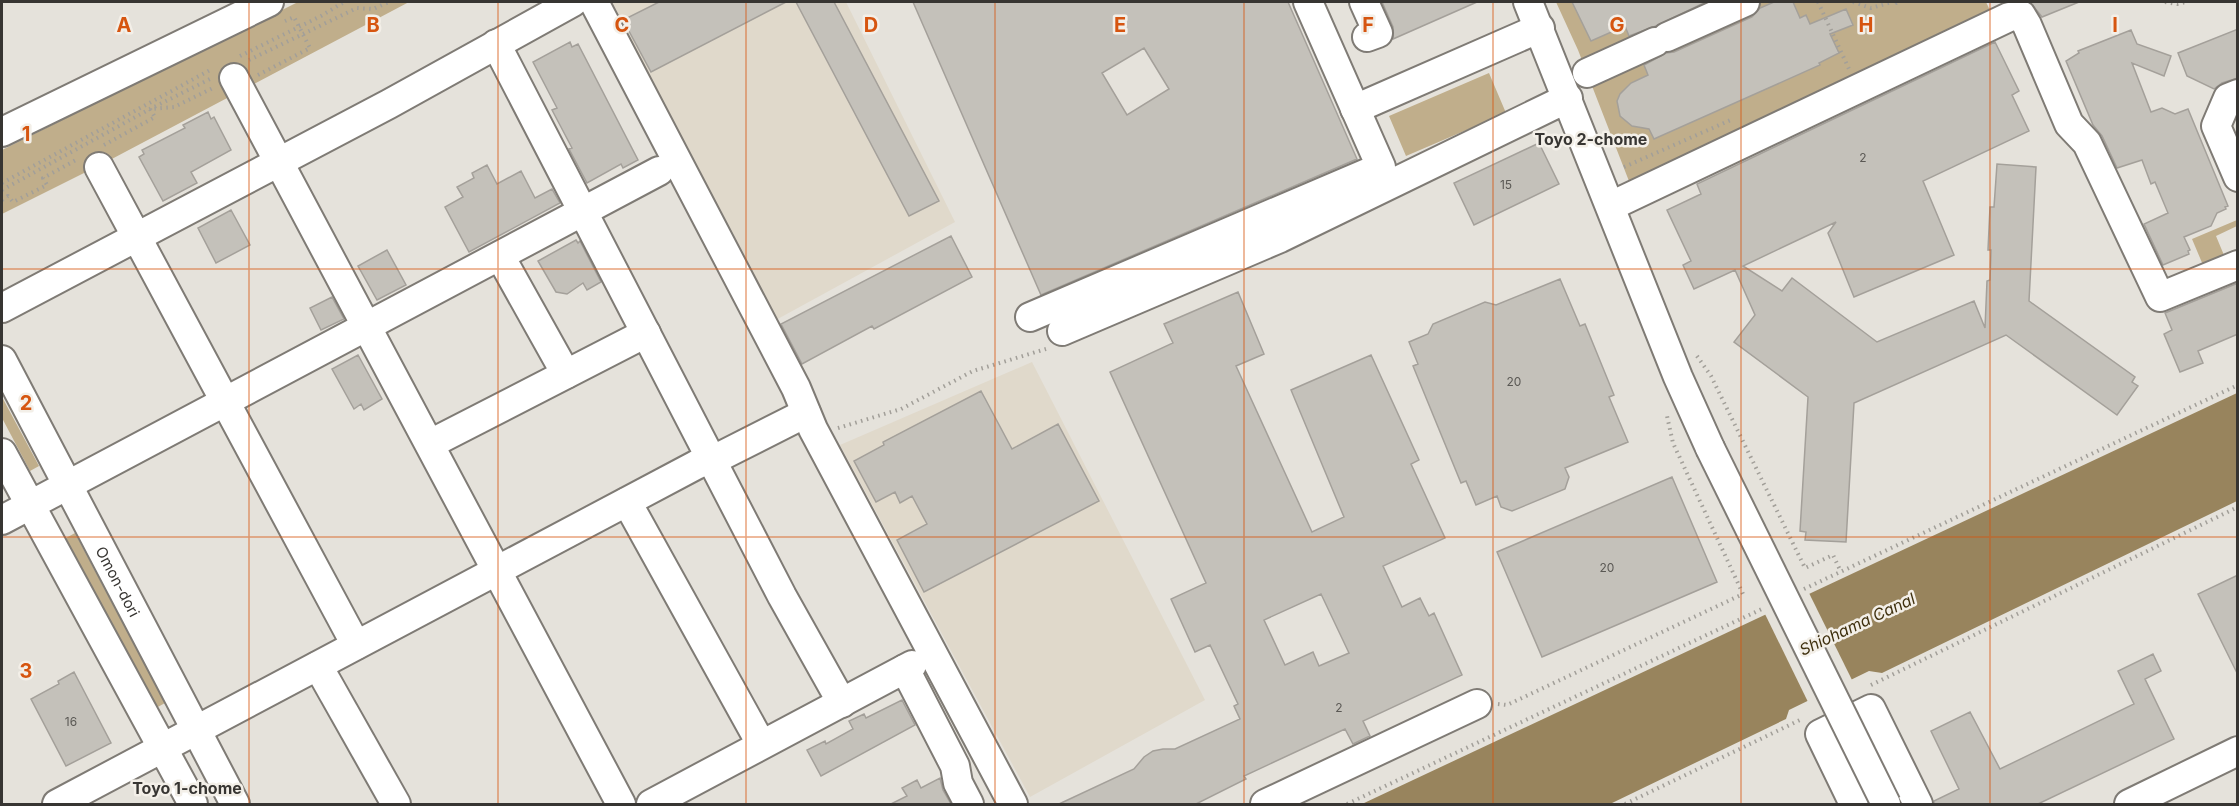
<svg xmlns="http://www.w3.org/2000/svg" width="2239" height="806" viewBox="0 0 2239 806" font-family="Inter,sans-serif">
<rect width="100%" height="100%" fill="#e5e2db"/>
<path fill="#e0d9cb" d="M606,2h240l109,220 -181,99z
M1032,362l173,338 -175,97 -190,-352z"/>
<path fill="#c0ae8b" d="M298,2h111l-301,159 -106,53v-64z
M1556,2h430l10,21 -362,171 -56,-144z
M1489,73l17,40 -100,43 -17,-40z
M2237,220v6l-21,10 10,24 -15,24 -19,-45z
M2,397l37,69 -9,5 -28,-53z
M75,533l90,170 -9,5 -90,-170z"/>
<path fill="#98845d" d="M2237,393v108l-355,172 -13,-2 -80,39 -3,9 -176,85h-248z"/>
<path fill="#e5e2db" d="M1808,591l45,91 -44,22 -45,-92z"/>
<path fill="#c4c1ba" stroke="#a4a09a" stroke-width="1.5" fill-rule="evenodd" d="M659,2h127l-135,70 -28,-52z
M796,2h38l105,199 -30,15z
M913,2h375l69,157 -316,136zM1144,48l25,41 -42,26 -25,-42z
M1382,2h95l-84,37v-12z
M1572,2h134l-50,24 -27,10 -4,-10 -34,15z
M1774,2h19l7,16 6,-3 4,9 36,-15 7,16 -23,9 9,19 -20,10 1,2 -166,74 -5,-10 -17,-3 -12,-10 -3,-15 3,-7 11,-11 17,-8 -4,-10 22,-12 8,-1 78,-35 8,-9z
M2030,2h49l-37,15z
M2238,29v49l-16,5 -8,6 -27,-13 -9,-23z
M2131,30l6,14 34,12 -7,20 -32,-13 19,49 11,-4 13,6 13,-5 40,97 -3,1 1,2 -9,4 -6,13 -27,11 6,13 -2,1 1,3 -26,11 -19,-41 24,-11 -13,-31 -4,2 -9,-24 -25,8 -15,-32 -9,-11 -27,-64 13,-8 -1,-2z
M570,42l2,5 6,-3 60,116 -15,8 -2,-4 -34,19 -18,-34 3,-1 -20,-38 5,-2 -24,-46z
M1995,42l24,49 -7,4 17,36 -106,50 31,74 -100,42 -26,-64 8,-11 -93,44 39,25 10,-13 85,64 97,-41 11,27 2,-47 3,-1 1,-30h-3l2,-43h4l3,-43 39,3 -7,134 106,76 -3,5 6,4 -21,29 -111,-80 -152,68 -8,139 -41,-2 1,-8 -6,-1 8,-134 -74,-55 21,-27 -20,-45 -41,19 -11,-24 8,-4 -24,-51 34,-16 -4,-10z
M208,112l3,7 3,-2 17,33 -40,22 6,11 -34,18 -24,-44 5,-3 -2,-4 43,-22 -2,-3z
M1539,143l20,41 -85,41 -20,-42z
M487,165l10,19 24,-13 14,27 17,-9 8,14 -91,49 -24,-45 18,-10 -6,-10 17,-9 -2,-5z
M231,210l19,35 -34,18 -18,-35z
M951,236l21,41 -98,52 -2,-3 -70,38 -21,-40z
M576,240l2,3 2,-2 21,41 -14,8 -4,-7 -16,11 -11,-2 -18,-31z
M387,250l19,35 -29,15 -19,-34z
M1560,279l20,47 5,-2 29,71 -5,2 19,45 -63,26 4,9 -4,12 -53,22 -11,-4 -4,-11 -21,9 -10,-24 -5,2 -48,-117 5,-2 -9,-22 19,-8 5,-10 52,-22 11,3z
M2238,283v51l-40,17 5,12 -23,9 -16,-38 8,-4 -7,-17z
M1238,292l26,62 -28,12 76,166 32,-15 -53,-127 80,-35 48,105 -8,4 34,74 -62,28 19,41 18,-9 9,18 5,-3 28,62 -99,46 7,15 -17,8 -8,-15 -101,47 2,3 -50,25h-137l75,-35 10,-12 9,-6 10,-2h12l65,-30 -6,-13 4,-2 -28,-59 -15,7 -24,-53 35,-16 -96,-211 63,-29 -9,-19zM1321,594l28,59 -30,13 -6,-14 -28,13 -21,-45z
M332,297l12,22 -23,11 -11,-22z
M358,355l24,44 -18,11 -3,-6 -7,5 -22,-40z
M981,391l31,58 46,-25 41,77 -175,91 -27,-52 30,-16 -15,-28 -12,7 -5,-11 -19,10 -22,-41 30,-16 -1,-3z
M1672,477l45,105 -175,75 -45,-105z
M2238,575v100l-40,-81z
M2153,654l8,17 -16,8 29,60 -136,65h-104v-3l25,-12 -28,-58 39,-19 30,57 134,-65 -16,-33z
M74,672l37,71 -45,23 -35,-67 28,-15 -1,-3z
M902,700l13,25 -94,51 -14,-26 18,-9 1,3 27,-15 -4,-8 15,-7 2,4z
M940,778l3,12 8,14h-60l16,-8 -5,-8 15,-8 4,8z"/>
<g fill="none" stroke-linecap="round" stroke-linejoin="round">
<defs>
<g id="minor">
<path d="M594,2l202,386 17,41 200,375"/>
<path d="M1364,2l14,31 -11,4"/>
<path d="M1528,2l150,375 32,71"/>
<path d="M1667,37l78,-35"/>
<path d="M496,44l286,552 60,107"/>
<path d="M1587,73l68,-31"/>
<path d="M234,78l387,726"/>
<path d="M2238,94l-10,4 -12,28 22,51"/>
<path d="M1355,109l185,-81"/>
<path d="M2,132l267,-130"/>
<path d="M99,167l257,478"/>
<path d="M1611,206l398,-189 12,-2 6,10 42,99 18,19 73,154 78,-32"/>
<path d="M500,256l66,118"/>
<path d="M2,308l387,-204 184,-102"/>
<path d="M1030,317l351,-150 -73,-165"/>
<path d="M1062,331l218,-93 288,-140"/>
<path id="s1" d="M2,360l233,444"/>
<path d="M430,444l216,-111"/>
<path d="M2,453l191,351"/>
<path d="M627,502l128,231"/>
<path d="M2,520l657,-349"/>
<path d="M318,666l78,138"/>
<path d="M905,669l50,97 3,17 11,21"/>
<path d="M57,804l639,-339 14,-7 11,-2 85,-43"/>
<path d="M651,804l261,-139"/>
<path d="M1265,804l212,-100"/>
<path d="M1854,804l-34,-70 51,-25 47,95"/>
<path d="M2129,804l109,-53"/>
</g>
</defs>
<use href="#minor" stroke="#7f7b75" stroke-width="32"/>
<path stroke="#a29f99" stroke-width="4" stroke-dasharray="1.5 4.5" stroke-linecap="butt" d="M1818,2l31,67
M1853,2l18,6 21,-6
M1896,2l1,1 4,-1
M2165,2l12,2 9,-2
M240,56l81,-40 23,-14
M249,60l108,-52 16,1 16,-7
M258,75l52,-27 -16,-31 -9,4
M104,145l51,-28 -5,-8 24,-2 41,-20
M1624,167l109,-48
M2,183l210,-114
M2,190l148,-81 60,-30
M2,200l6,-4 5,6 34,-17 -4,-7 33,-18
M1697,356l14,20 94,192 28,-13 8,17
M838,428l63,-19 72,-38 73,-22
M1804,589l434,-204
M1871,685l367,-178
M1498,704l9,1 236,-111 -70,-151 -6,-27
M1347,804l417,-196
M1625,804l175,-84"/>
<use href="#minor" stroke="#fff" stroke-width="28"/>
<defs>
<path id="minor-bridge" d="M1710,448l176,356"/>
</defs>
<use href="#minor-bridge" stroke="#7f7b75" stroke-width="32" stroke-linecap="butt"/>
<use href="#minor-bridge" stroke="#fff" stroke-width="28"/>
</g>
<path fill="none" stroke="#d65510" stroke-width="1.5" stroke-opacity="0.55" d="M249,2v802M498,2v802M746,2v802M995,2v802M1244,2v802M1493,2v802M1741,2v802M1990,2v802M2,269h2236M2,537h2236"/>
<g text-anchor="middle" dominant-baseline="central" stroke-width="5" stroke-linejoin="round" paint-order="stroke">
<g font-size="12" fill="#5a5854">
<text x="1863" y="157">2</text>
<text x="1506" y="184">15</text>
<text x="1514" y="381">20</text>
<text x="1607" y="567">20</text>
<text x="1339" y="707">2</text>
<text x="71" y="721">16</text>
</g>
<g font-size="15" fill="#373532" stroke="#f3efe8">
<text stroke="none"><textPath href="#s1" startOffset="250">Omon-dori</textPath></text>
</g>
<g font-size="16" font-weight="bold" fill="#373532" stroke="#f3efe8">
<text x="1591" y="139">Toyo 2-chome</text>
<text x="187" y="788">Toyo 1-chome</text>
</g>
<g font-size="16" font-style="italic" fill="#3f300e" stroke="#f3efe8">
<text transform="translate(1857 624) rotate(-25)">Shiohama Canal</text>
</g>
</g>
<g font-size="20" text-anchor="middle" font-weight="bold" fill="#d65510" stroke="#f3efe8" stroke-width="5" stroke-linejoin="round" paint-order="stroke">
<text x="124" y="32">A</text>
<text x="373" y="32">B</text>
<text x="622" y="32">C</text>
<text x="871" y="32">D</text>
<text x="1120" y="32">E</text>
<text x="1368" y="32">F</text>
<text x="1617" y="32">G</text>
<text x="1866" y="32">H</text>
<text x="2115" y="32">I</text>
<text x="26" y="141">1</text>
<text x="26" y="410">2</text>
<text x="26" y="678">3</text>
</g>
<rect width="2239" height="806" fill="none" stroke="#373532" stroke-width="6"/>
</svg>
